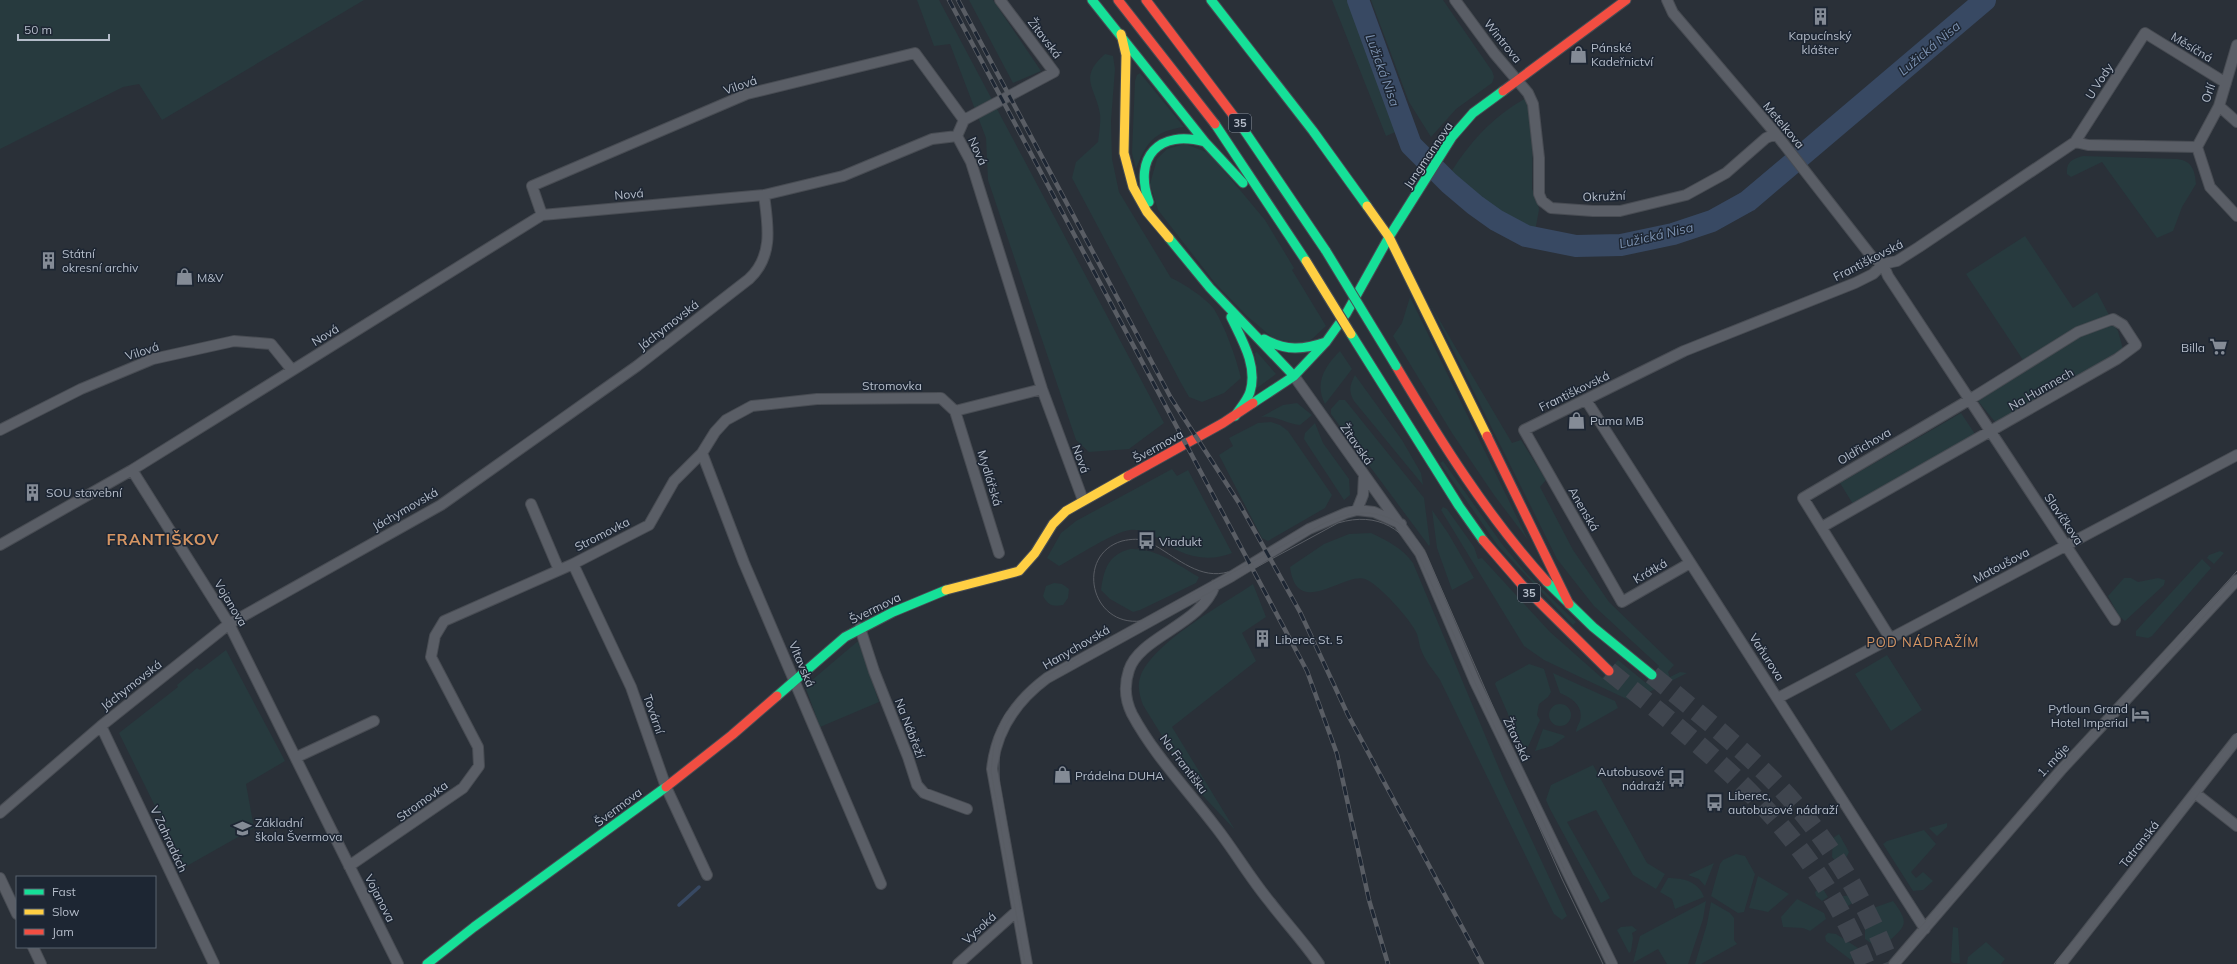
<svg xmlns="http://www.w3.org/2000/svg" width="2237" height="964" viewBox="0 0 2237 964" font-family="Mulish,sans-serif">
<rect width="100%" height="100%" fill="#2a3038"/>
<path fill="#273a3e" d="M0,0h364l-202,120 -23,-36 -16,3 -123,62z
M917,0h22l225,423 -35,26 -40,3 -13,-12 -88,-260 -2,-42 -36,-94 -16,2z
M969,0h24l48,71 -28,12z
M1332,0h22l46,130 -14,6z
M1371,0h72l49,71 2,6 -2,6 -36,26 -25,28 -22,-35z
M1105,54l8,2 2,13 -4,52 1,38 7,33 52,86c12,5 36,21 43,31 12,20 21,46 27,69l-17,15 -22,9 -13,-5 -8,-14 -109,-205 4,-16 22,-20c1,-9 3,-20 2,-28 -5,-28 -22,-36 5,-60z
M1140,73l44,54c-30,4 -38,16 -48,42l-4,-16 3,-72 2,-6z
M1526,98l7,20 -1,71 6,12 1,9 -4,21c-38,-16 -57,-26 -87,-54 20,-33 44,-60 78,-79z
M1185,144l24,9 56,67 29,48 -2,2 34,56 -14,13 -10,6 -29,-7 -26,-22 -32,-33 -57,-73 -8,-26 7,-25 10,-10z
M2083,156l94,3c15,2 18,11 19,25l-14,23 -9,24 -16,7 -55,-76 -31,15 -4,-3c-1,-12 5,-15 16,-18z
M2025,236l48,72 24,-16 13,25 -85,46 -59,-89z
M1410,297l118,243 -34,-45 -42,-62 -59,-97 9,-13z
M1430,304l82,139 9,-3 25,40 -6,7 33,63 36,52 65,63 -6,7 2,5 10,-5 7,1 -56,28 -87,-41 -20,-14 -83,-136 2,-3 4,2 27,38 4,12 4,-1 68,74 52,46 16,-18 28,23 13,-17 -65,-60 -37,-47z
M2113,324l5,7 5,18 -127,74 -18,-22 106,-67z
M1340,351l12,18 -27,35c-11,-21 0,-38 15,-53z
M1257,352l19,22 -19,14 -2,-35z
M1355,375l47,65 19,33 2,12 -69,-84c-6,-11 -4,-16 1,-26z
M1339,400h6l79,98 6,46 -1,2 -98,-132v-5z
M1297,403l15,12 -12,10c-14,-1 -23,-10 -39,-8l22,-12z
M1961,413l16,24 -124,67 -13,-21z
M1271,422l9,3 8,6 44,64 -7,13 -57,33 -6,-3 -43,-83 14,-9 -4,-8 29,-15z
M1315,423l8,20 26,36 1,16 -6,5 -40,-61 1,-6z
M1443,461l59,83 25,30 49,48 -3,3 -75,-79 -58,-83z
M1172,469l5,7 11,-6 44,83c-17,7 -36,6 -53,-2 -17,-7 -29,-23 -49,-21 -17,2 -54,27 -71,36l-12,-8 14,-25 15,-12z
M1432,510l16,23 26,45 -22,12 -15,-42z
M1371,533c17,8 31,15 42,30l90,215 64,138 -5,4 -8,-6 -114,-234c-6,-9 -14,-18 -18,-28 -3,-6 -3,-12 -5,-18 -5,-13 -39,-51 -52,-55 -21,-7 -68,41 -75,-12l34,-23 25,-10z
M1130,549c27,-1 46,15 69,28l-3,6 -56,27 -7,2 -23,-13 -9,-9c3,-21 7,-35 29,-41z
M2220,551l4,2 -10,11 -7,-6 2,-3z
M2202,559l9,9 -59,68 -4,2 -12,-2v-5z
M2124,578h7l7,4 20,-4 7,2 -1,5 -39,36 -6,-5 -11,-20z
M1054,583l8,1 7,5 -1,9 -5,7c-11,2 -15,0 -20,-9l3,-10z
M1253,584l13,33 -24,16 14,28 -84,66 63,103 -44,-47 -48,-78c-3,-8 -6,-19 -3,-27 10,-34 84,-74 113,-94z
M858,641l21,61 -59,25 -15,-41z
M226,650l59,111 -39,23 8,44 -69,39 -66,-134 59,-46 -1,-2 20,-17 3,2z
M1887,655l35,55 -31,21 -36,-57z
M1529,664l15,5 7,23 -3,5 -9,7 -2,11 3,5 -12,27 -7,-3 -26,-60 1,-2z
M1553,673l62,28 3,7 -42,24c0,-3 2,-7 4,-11 4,-15 -8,-23 -20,-28z
M1549 715a11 11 0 1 1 22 0a11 11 0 1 1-22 0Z
M1543,729l20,6 2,2 -13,9 -17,5z
M1593,765l54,98 18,11 -9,15 -23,-14 -37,-65 -29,12 43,76 -9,5 -51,-94 -4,-9 5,-15z
M1947,823v4l-10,9 -8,-8z
M1924,830l12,14 -25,28 5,6 7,-6 10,9 -10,9 -10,1 -30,-47 4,-3z
M1839,834l10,18 -4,8 -8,3 -5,-6 1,-19z
M1736,854l9,2 10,18 -11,38 -6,1 -27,-17 9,-32 3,-4z
M1714,863l-9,23 -6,-7 -11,-4z
M1758,876l31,18 -21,18 -19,-4z
M1668,878c15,0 30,3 36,19l-29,12 -3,-10 -12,-7z
M1821,886l7,11 -6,4 -6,-5 -1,-4z
M1854,895v7c-7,5 -15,10 -22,3l2,-8z
M1797,899l27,14 2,6 -16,12 -7,-3 -20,-1 -2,-10z
M1706,901l-3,18 -15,45h-21l-9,-15 -25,14 7,-27z
M1893,901c19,25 11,25 -9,45h-9l-10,-7v-28z
M1711,902l19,11 4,5v22l3,4 -36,20h-6l12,-40z
M1632,926l5,4 -5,3 1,5 -2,13 -2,2 -12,-23 4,-3z
M1953,927l5,1 2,35h-7l-2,-2z
M1828,933l8,1 22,14 -7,12 -25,-19 -1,-5z
M1986,942l19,17 -4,5h-34l1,-7z"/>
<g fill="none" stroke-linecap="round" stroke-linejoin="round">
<path stroke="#384963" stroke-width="3.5" d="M679,905l20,-18"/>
<path stroke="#384963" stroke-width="22" d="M1358,0l53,145 38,38 26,22 21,15 30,16 50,10 45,-1 52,-11 39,-13 36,-20 237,-201"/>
<path stroke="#3f454e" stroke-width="19" stroke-dasharray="19 10" stroke-linecap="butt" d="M1609,671c108,87 202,159 256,293
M1652,675c46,38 93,75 134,119 44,48 81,109 104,170"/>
<defs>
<path id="street" d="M1455,0l39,53 34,40 5,11 6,54v36l3,7 9,7 42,3h27l66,-16 40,-22 40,-35 10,-4
M1667,0l6,13 103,121 96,123 11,7 5,12 227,344
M2219,106l18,16
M957,136l7,-16 90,-48 -54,-72
M2075,142l70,-109 81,50
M2197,147l22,-41 18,-61
M2197,147l13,40 27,29
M542,215l-10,-29 215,-92 168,-41 49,67
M1294,376l126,177 55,129 137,282
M1586,400l339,529
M955,411l44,142
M955,411l87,-22
M0,430l81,-41 72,-30 81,-18 37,3 21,26
M702,453l42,110 137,321
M132,470l97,154 169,340
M531,504l28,66
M1357,510l6,-15 1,-20
M1822,527l295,-168 19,-14 -13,-20 -10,-6 -35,13 -109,68 -166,98 87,140
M0,545l132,-75 410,-255 222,-20 79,-19 89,-37 25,-3 14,26 71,227 41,111
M1690,563l-68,39 -98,-172 160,-79 171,-68 18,-9 10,-10 14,-3 22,-14 156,-105 13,3 109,2
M573,564l58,123 35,100 41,88
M1215,585c-14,40 -76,52 -86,85 -5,15 -4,30 3,44 22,41 55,75 83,112 19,24 35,52 55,76 16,21 34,40 49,62
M860,628l14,43 34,86 9,28 7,8 43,16
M1778,698l459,-243
M101,726l113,238
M297,757l77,-36
M2195,793l42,33
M0,813l101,-87 128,-102 212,-119 196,-139 112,-87c25,-23 19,-54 15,-84
M349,866l114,-78 16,-22 -1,-19 -47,-90 4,-21 9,-15 129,-57 76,-39 25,-44 28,-28 13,-21 11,-12 26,-14 65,-7 124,-1 14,13
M0,878l17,36
M33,947l8,17
M958,964l59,-53
M1027,964l-35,-195c4,-39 24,-68 55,-91l185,-102 77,-47 37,-16 11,-3 17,2 27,12
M1894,964l167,-194 176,-190
M2061,964l176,-225"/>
<path id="fast" d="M1092,0l113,142 38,41
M1211,0l102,131 54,75
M1215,124l91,137
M1242,127l84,124
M1149,202c-16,-45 10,-73 56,-60
M1169,238l41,50 84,88
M1231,317c11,23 27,49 19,75 -3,9 -10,16 -15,24
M1351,334l108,172 24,34
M1264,339c22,12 39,11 62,3
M1253,403l41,-27 32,-34 20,-28 43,-77 63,-100 21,-24 30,-22
M1547,582l46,45 59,48
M777,696l68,-59 48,-25 53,-22
M427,964l47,-37 192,-140"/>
<path id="slow" d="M1121,34l5,21 -2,98 9,34 14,25 22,26
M1367,206l22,31 98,199
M946,590l73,-19 16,-18 18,-29 13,-13 62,-35"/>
<path id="jam" d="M1118,0l97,124
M1146,0l96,127
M1503,91l123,-91
M1396,366c45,76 92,151 151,216
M1487,436l82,168
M1128,476l95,-53 30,-20
M1483,540l39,45 87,86
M666,787l66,-52 45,-39"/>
</defs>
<use href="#street" stroke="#484c53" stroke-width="12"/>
<use href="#fast" stroke="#484c53" stroke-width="11"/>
<use href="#slow" stroke="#484c53" stroke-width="11"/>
<use href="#jam" stroke="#484c53" stroke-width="11"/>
<use href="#street" stroke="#5a5e66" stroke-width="10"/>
<use href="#fast" stroke="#16e098" stroke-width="9"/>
<use href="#slow" stroke="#ffcf43" stroke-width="9"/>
<use href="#jam" stroke="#f24e42" stroke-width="9"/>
<path stroke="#595d64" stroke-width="1" d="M1156,546c22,13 45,34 72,26
M1141,621c-51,6 -66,-66 -19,-80 9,-2 18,-3 27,1
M1100,652l238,-129c40,-12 68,6 85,42l139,314 41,85
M2124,705l113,-125
M1021,911l-22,-130v-34l6,-20 12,-20 19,-17 43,-26
M1025,964l-34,-193 4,-35 10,-21 17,-21 23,-17 97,-56 183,-98c43,-19 77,-11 101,31l142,324 42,86
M1889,964l113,-132 235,-261
M1897,964l84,-97
M2054,964l36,-43 147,-188
M2065,964l172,-219"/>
<defs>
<path id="rail" d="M949,0l358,671 30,83 32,146 19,64
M958,0l213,398 68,105 61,109 48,103 134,249"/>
</defs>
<use href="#rail" stroke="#595d64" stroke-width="4.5"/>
<use href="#rail" stroke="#1d2633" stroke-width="3" stroke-dasharray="9" stroke-linecap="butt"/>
<defs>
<path id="fast-bridge" d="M1326,251l70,115"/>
<path id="slow-bridge" d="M1306,261l45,73"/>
</defs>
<use href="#fast-bridge" stroke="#474c53" stroke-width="11" stroke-linecap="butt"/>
<use href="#slow-bridge" stroke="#474c53" stroke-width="11" stroke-linecap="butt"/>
<use href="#fast-bridge" stroke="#16e098" stroke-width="9"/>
<use href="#slow-bridge" stroke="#ffcf43" stroke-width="9"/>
</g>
<defs>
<symbol id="building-bare" viewBox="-9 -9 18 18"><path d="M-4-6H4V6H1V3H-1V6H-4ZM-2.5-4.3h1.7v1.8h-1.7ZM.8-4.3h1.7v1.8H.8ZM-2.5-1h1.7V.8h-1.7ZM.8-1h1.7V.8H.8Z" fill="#848b96" stroke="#1d2633" stroke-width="2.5" paint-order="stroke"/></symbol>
<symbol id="shop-bare" viewBox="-9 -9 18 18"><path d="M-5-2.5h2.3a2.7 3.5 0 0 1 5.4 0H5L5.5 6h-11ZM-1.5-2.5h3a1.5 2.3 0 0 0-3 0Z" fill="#848b96" stroke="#1d2633" stroke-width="2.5" paint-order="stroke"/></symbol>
<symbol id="supermarket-bare" viewBox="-9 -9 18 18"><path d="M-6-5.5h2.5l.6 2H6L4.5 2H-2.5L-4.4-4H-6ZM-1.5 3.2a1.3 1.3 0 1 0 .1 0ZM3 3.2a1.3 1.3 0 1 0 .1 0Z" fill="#848b96" stroke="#1d2633" stroke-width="2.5" paint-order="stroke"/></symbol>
<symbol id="bus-bare" viewBox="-9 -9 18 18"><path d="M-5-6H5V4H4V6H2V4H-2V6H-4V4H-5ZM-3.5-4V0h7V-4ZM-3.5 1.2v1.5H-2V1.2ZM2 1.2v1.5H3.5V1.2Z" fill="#848b96" stroke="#1d2633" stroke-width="2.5" paint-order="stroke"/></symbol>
<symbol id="hotel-bare" viewBox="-9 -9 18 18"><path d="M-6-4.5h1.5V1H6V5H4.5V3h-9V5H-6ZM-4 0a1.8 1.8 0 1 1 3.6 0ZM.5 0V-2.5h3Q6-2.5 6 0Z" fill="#848b96" stroke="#1d2633" stroke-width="2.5" paint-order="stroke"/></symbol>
<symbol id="school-bare" viewBox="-9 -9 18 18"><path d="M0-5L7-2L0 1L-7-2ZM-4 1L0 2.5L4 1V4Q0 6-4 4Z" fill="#848b96" stroke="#1d2633" stroke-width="2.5" paint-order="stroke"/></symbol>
</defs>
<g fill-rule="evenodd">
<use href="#building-bare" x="1808" y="4" width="25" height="25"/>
<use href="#shop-bare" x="1566" y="42" width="25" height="25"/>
<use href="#building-bare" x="36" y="248" width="25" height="25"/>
<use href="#shop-bare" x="172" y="264" width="25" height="25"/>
<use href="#supermarket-bare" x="2206" y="334" width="25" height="25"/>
<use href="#shop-bare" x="1564" y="408" width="25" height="25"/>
<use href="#building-bare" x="20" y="480" width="25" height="25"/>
<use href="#bus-bare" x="1134" y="528" width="25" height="25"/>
<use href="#building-bare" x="1250" y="626" width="25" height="25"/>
<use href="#hotel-bare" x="2128" y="702" width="25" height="25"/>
<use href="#shop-bare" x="1050" y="762" width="25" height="25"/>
<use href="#bus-bare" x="1664" y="766" width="25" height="25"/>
<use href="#bus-bare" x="1702" y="790" width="25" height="25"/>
<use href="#school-bare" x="230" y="816" width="25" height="25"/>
</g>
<g text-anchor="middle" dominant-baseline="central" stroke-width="3" stroke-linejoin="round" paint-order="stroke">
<g fill="#1d2633" stroke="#878f9c" stroke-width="1">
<rect x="1229" y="114" width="22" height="18" rx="3"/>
<rect x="1518" y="584" width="22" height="18" rx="3"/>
</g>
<g font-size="11" font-weight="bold" fill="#b4bcc9">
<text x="1240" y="123">35</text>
<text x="1529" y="593">35</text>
</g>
<g font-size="12" fill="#b4bcc9" stroke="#1d2633" text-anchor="start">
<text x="1820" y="35" text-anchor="middle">Kapucínský<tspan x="1820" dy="14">klášter</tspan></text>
<text x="1591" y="47">Pánské<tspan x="1591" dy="14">Kadeřnictví</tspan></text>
<text x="62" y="253">Státní<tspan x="62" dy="14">okresní archiv</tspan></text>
<text x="197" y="277">M&amp;V</text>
<text x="2205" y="347" text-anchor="end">Billa</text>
<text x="1590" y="420">Puma MB</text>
<text x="46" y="492">SOU stavební</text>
<text x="1159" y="541">Viadukt</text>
<text x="1275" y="639">Liberec St. 5</text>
<text x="2128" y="708" text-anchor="end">Pytloun Grand<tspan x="2128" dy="14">Hotel Imperial</tspan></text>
<text x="1664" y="771" text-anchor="end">Autobusové<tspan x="1664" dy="14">nádraží</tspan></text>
<text x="1075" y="775">Prádelna DUHA</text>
<text x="1728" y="795">Liberec,<tspan x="1728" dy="14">autobusové nádraží</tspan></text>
<text x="255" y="822">Základní<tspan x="255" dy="14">škola Švermova</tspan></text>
</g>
<g font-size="12" fill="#b4bcc9" stroke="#1d2633">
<text transform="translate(1045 38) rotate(53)">Žitavská</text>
<text transform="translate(1503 41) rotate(51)">Wintrova</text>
<text transform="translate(2192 47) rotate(31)">Měsíčná</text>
<text transform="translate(2099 81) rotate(-57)">U Vody</text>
<text transform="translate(740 85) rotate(-19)">Vilová</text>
<text transform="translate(2208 93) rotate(-71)">Orlí</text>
<text transform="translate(1784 125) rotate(50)">Metelkova</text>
<text transform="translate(978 151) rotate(65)">Nová</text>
<text transform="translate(1428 155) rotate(-56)">Jungmannova</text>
<text transform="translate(629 194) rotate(-5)">Nová</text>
<text transform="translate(1604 196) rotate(-2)">Okružní</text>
<text transform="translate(1868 260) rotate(-27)">Františkovská</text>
<text transform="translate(668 325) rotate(-38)">Jáchymovská</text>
<text transform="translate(325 335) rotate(-32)">Nová</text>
<text transform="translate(142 351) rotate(-18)">Vilová</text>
<text x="892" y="385">Stromovka</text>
<text transform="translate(2041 389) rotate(-30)">Na Humnech</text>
<text transform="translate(1574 391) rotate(-26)">Františkovská</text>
<text transform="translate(1357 444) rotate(55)">Žitavská</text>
<text transform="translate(1158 446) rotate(-29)">Švermova</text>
<text transform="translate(1864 446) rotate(-31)">Oldřichova</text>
<text transform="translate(1081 459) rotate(70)">Nová</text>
<text transform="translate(990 478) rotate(73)">Mydlářská</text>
<text transform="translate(405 509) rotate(-30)">Jáchymovská</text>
<text transform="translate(1584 509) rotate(60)">Anenská</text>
<text transform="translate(2064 519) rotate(56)">Slavíčkova</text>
<text transform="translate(602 534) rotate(-27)">Stromovka</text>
<text transform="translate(2001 565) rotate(-28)">Matoušova</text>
<text transform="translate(1650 571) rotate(-30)">Krátká</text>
<text transform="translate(231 603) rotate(59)">Vojanova</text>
<text transform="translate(875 608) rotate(-26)">Švermova</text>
<text transform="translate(1076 647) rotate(-30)">Hanychovská</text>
<text transform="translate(1767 657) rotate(57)">Vaňurova</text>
<text transform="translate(802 664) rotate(67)">Vltavská</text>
<text transform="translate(131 685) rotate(-38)">Jáchymovská</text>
<text transform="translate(654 714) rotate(71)">Tovární</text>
<text transform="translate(910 728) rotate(69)">Na Nábřeží</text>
<text transform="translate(1517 739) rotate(65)">Žitavská</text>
<text transform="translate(2053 760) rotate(-47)">1. máje</text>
<text transform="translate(1184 764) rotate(53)">Na Františku</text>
<text transform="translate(422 801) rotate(-36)">Stromovka</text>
<text transform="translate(618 807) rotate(-37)">Švermova</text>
<text transform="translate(169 839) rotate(65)">V Zahradách</text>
<text transform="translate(2139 844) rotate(-52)">Tatranská</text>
<text transform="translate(380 898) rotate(63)">Vojanova</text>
<text transform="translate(979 928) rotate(-42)">Vysoká</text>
</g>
<g font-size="13" font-style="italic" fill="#7c92b1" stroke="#1d2633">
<text transform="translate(1929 48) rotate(-40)">Lužická Nisa</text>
<text transform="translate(1383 70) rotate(70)">Lužická Nisa</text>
<text transform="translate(1656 235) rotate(-13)">Lužická Nisa</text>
</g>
<g font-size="13" letter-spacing="1" fill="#d59563" stroke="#1d2633">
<text x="1923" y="642">POD NÁDRAŽÍM</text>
</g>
<g font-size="16" font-weight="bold" letter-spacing="1" fill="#d59563" stroke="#1d2633">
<text x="163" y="539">FRANTIŠKOV</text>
</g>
</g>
<rect x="16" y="876" width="140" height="72" fill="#1d2633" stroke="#59626f"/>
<rect x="24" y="889" width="20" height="6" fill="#16e098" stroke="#59626f"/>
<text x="52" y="896" font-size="12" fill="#b4bcc9">Fast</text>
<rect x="24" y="909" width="20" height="6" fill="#ffcf43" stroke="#59626f"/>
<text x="52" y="916" font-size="12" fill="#b4bcc9">Slow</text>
<rect x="24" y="929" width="20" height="6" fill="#f24e42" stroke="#59626f"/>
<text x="52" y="936" font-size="12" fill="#b4bcc9">Jam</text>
<path d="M18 34v6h91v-6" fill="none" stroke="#b4bcc9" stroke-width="2"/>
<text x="24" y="34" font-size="12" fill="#b4bcc9" stroke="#1d2633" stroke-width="3" paint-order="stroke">50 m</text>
</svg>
